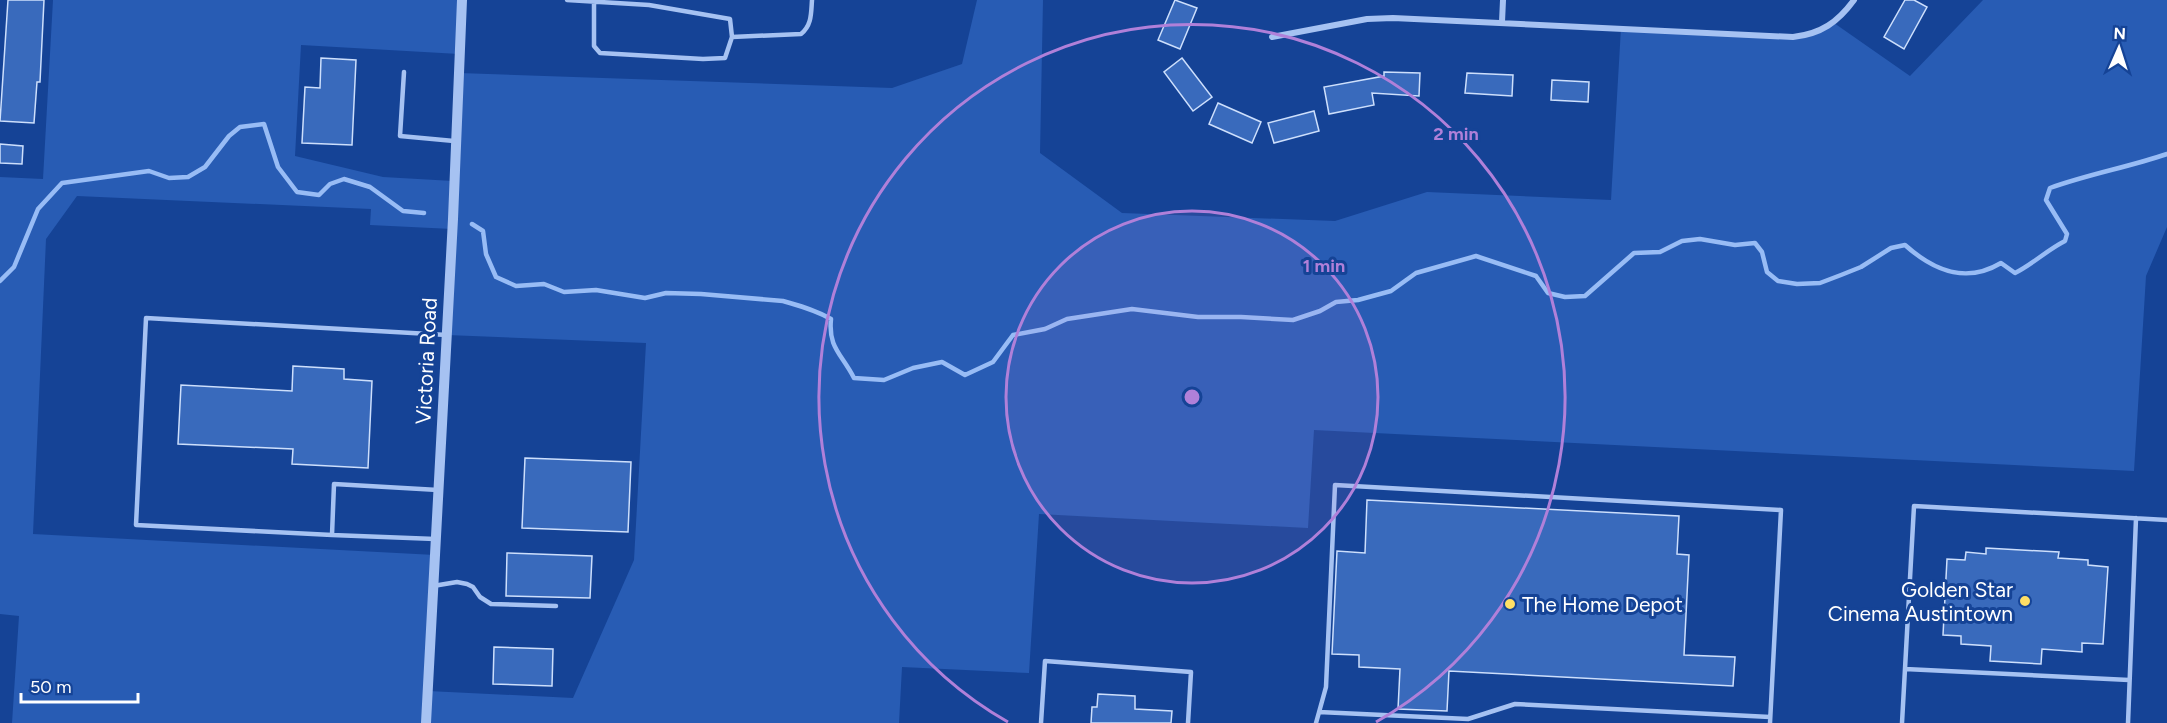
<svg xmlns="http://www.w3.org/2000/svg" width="2167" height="723" viewBox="0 0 2167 723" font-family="Figtree,sans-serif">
<rect width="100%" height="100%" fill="#154396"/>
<path fill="#285cb4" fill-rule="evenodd" d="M53,0h409l-3,54 -158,-9 -6,111 88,21 70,4 6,-108 433,15 70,-24 15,-64h66l-3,153 82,60 213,8 92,-29 184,8 10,-172 172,9 41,-14 76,53 73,-76h184v227l-21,49 -12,195 -820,-41 -6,98 -269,-14 -10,159 -127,-6 -3,56h-887l7,-107 -19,-2v-437l43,2zM77,196l294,13 -1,16 82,4 -5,106 199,8 -12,217 -61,138 -145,-7 7,-136 -402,-21 13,-295z"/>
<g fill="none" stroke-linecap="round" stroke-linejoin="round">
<path stroke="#98bcf5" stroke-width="4.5" d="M472,224l11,7 3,23 10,23 20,9 28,-2 20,8 32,-2 49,8 21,-5 35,1 82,7c17,5 33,9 48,18 -3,29 11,35 23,59l30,2 29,-12 29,-6 23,13 28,-13 20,-27 32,-6 22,-10 65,-10 66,8h43l52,3 27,-9 16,-9 22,-2 33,-9 25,-18 60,-17 60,20 12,17 17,4 20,-1 49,-43 26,-1 22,-11 18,-2 35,6 20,-2 7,9 5,20 11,9 19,3 23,-1 21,-8 20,-8 30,-19 14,-3c29,26 61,39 96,18l14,10c18,-9 32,-23 50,-32l2,-7 -21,-34 4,-12c39,-14 79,-21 117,-34
M0,281l14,-14 24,-58 24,-26 87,-12 20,7 19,-1 17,-10 24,-31 11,-9 24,-3 14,43 19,25 22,3 11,-11 14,-5 26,8 33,24 21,2"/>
</g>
<path fill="#396abc" stroke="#cddffc" stroke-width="1.5" d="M8,0h36l-4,82h-3l-3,41 -34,-2z
M1175,0l22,8 -17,41 -22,-9z
M1905,0h9l13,7 -23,42 -20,-12z
M321,58l35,2 -4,85 -50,-2 3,-56 15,1z
M1182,58l30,39 -19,14 -29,-39z
M1384,72l36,1 -1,23 -47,-3 2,12 -45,9 -5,-27 60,-11z
M1467,73l46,2 -1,21 -47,-3z
M1552,80l37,2 -1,20 -37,-2z
M1218,103l43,19 -9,21 -43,-19z
M1314,111l5,20 -45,12 -6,-20z
M0,144l23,2 -1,18 -22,-1z
M293,366l51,3v10l28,2 -4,87 -76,-4 1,-15 -115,-5 3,-59 111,6z
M525,458l106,4 -3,70 -106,-4z
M1367,500l312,16 -2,38 12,1 -5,100 51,2 -2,29 -284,-15 -2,40 -49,-2 2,-40 -41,-2v-12l-27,-1 5,-103 28,2z
M1986,548l73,4 -1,6 30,2v5l20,2 -5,77 -21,-1v9l-40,-3 -1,15 -51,-3 1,-15 -30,-2v-8l-18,-1 4,-76 18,1 1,-8 20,2z
M507,553l85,3 -2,42 -84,-2z
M494,647l59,2 -1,37 -59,-2z
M1098,694l37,2v13l37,2 -1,12h-80l1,-16h5z"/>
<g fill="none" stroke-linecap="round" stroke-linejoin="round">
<path stroke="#a6c2f2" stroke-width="4.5" d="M567,0l82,5 81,14 2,18 69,-3c11,-9 10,-21 11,-34
M594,2v44l6,7 103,6 22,-1 7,-21
M404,72l-4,64 54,5
M332,535l-196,-10 10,-207 301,17
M435,539l-103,-4 2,-51 104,6
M433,586l24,-4 10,2 6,3 7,10 11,7 65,2
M1905,669l224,11
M1319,712l149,7 47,-15 255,13
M1041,723l4,-62 146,11 -3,51
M1316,723l10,-36 9,-202 446,25 -11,213
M1902,723l12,-217 253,14
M2128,723l8,-205"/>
<path stroke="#a6c2f2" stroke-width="6" d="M1502,22l1,-22
M1272,37l95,-18 26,-1 400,19c28,-3 45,-15 61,-37"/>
<path stroke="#a6c2f2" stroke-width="10" d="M426,723l27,-504 9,-219"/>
</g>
<circle cx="1192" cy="397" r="186" fill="#b080d9" fill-opacity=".12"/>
<g fill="none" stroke="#b080d9" stroke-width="3">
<circle cx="1192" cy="397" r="186"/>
<path d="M1008 722A373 373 0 1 1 1376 722"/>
</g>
<g fill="#ffdf66" stroke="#154396" stroke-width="2">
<circle cx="2025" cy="601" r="6"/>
<circle cx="1510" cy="604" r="6"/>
</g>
<g text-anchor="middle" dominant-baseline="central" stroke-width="6" stroke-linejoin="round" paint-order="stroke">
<g font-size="21" fill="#fff" stroke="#154396">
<text transform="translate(426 361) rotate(-87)">Victoria Road</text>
</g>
<g font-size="21" fill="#fff" stroke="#154396" text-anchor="end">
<text x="2013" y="589">Golden Star<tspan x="2013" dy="24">Cinema Austintown</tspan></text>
<text x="1522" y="604" text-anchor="start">The Home Depot</text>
</g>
</g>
<circle cx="1192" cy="397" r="9" fill="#b080d9" stroke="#154396" stroke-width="3"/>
<g font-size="18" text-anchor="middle" font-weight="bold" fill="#b080d9" stroke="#154396" stroke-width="6" stroke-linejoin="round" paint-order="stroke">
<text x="1456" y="140">2 min</text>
<text x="1324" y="272">1 min</text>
</g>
<g transform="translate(2119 48) rotate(3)" stroke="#154396" stroke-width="4.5" paint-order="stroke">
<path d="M0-4.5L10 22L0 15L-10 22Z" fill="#ffffff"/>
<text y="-9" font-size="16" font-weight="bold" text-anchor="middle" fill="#ffffff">N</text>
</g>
<path d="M21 693v9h117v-9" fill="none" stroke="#ffffff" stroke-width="3"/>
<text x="30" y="693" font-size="18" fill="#ffffff" stroke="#154396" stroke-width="4.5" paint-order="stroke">50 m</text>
</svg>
